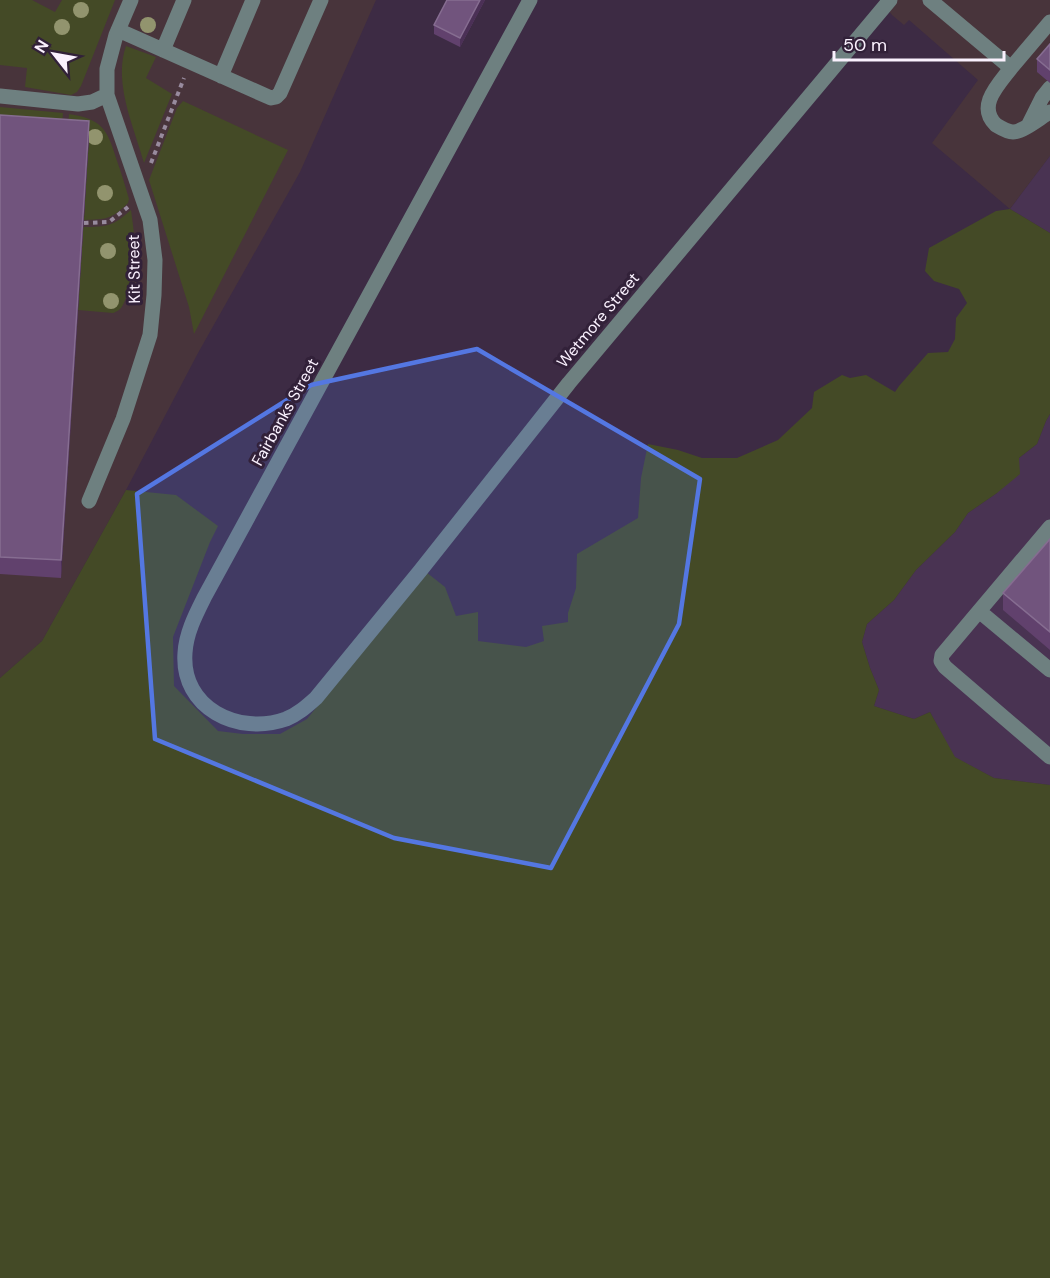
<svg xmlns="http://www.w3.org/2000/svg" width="1050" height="1278" viewBox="0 0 1050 1278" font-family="'DM Sans',sans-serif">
<rect width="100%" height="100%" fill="#3d2b44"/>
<path fill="#48343b" d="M0,0h376l-76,172 -102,181 -72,137 -84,151 -42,37z
M880,0h170v156l-40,53 -78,-66 46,-63 -69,-60 -5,5 -12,-10z"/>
<path fill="#493352" d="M1050,156v77l-40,-24z
M1050,414v371l-56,-7 -40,-21 -24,-45 -16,7 -40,-13 5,-16 -9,-22 -8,-26 5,-18 27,-24 22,-30 39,-38 13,-19 29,-20 22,-35 18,-14 9,-23z"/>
<path fill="#444a26" d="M0,0h32l23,12 7,-12h53l-34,86 -4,6 -6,3 -46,-8 2,-19 -27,-3z
M126,46l30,11 -10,21 26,16 -28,69c-10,-36 -31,-80 -18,-117z
M183,101l105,49 -94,184 -5,-27 -40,-127 28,-72z
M0,107l63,6 -2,23 -61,-3z
M69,114c32,5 38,14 47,44 5,14 9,27 13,41l-1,4c-17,17 -22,16 -44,17l4,-82 -21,-1z
M1010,209l40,24v181l-4,7 -9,23 -18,14 1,16 -23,19 -29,20 -13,19 -39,38 -22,30 -27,24 -5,18 8,26 9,22 -5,16 40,13 16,-7 25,45 39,21 56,7v493h-1050v-600l42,-37 84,-151 50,5 42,31 -8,16 -37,95 1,49 44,45 25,3h37l27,-15 119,-147 19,15 11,29 22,-4v29l48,6 18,-6 -2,-15 26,-4v-9l8,-25 1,-34 61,-36 3,-40 7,-34 30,6 24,8h35l41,-18 34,-32 2,-16 28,-17 8,3 16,-3 29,17 4,-6 29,-33 20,-1 7,-13 1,-21 11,-15 -8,-14 -25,-8 -9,-10 4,-23 67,-37z
M131,210c1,9 3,19 3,28 1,15 -4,59 -13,70 -4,4 -4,3 -8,5l-35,-3 5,-83c25,0 30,-1 48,-17z"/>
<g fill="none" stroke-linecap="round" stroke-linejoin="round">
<path stroke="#988b9e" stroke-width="4" stroke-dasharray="4.5 4.5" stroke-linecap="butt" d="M151,163l33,-85
M84,223l25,-1 19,-15"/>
<path stroke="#6e8080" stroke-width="15" d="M530,0l-325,596c-9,18 -19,37 -20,57 -4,55 53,83 101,66 12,-5 20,-12 30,-21l104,-127 149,-188 321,-383
M930,0l81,68 39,-46
M118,30l153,68 5,-1 4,-4 41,-93
M163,50l21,-50
M1011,68c-12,16 -35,38 -15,57 5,3 12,7 17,7 10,0 28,-15 37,-20
M221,76l32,-76
M0,96l78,8 14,-2 15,-7
M1029,124l13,-26 8,-10
M89,501l34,-82 27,-84 4,-40 1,-35 -5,-40 -43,-125v-26l9,-34 15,-35
M1050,527l-108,128 -1,6 4,6 105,90
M979,611l71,59"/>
</g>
<g fill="#92946e">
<circle cx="81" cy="10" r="8"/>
<circle cx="148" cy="25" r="8"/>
<circle cx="62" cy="27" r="8"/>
<circle cx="95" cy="137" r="8"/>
<circle cx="105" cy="193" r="8"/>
<circle cx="108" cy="251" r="8"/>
<circle cx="111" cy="301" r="8"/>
</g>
<path fill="#61416d" d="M447,0h38l-25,47 -26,-13v-9z
M1050,44v39l-13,-11v-13z
M0,115l89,23 -28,440 -61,-4z
M1050,539v111l-47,-40v-17z"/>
<path fill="#4b3056" d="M480,0h5l-25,47v-9z
M89,121v17l-28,440v-18z"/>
<path fill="#71547d" stroke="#866d91" stroke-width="1.5" d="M447,0h33l-20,38 -26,-13z
M1050,44v26l-13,-11z
M0,115l89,6 -28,439 -61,-3z
M1050,539v93l-47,-39z"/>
<path fill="#5477e2" fill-opacity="0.2" stroke="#5477e2" stroke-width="4.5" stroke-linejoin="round" d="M477,349l223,130 -21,145 -128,244 -157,-30 -239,-99 -18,-245 174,-109z"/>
<g text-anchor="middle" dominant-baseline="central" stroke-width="6" stroke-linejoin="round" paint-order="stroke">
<g font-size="16" fill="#faf1fe" stroke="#322139">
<text transform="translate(134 269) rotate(-91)">Kit Street</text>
<text transform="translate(598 320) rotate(-50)">Wetmore Street</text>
<text transform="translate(285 412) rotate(-61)">Fairbanks Street</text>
</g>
</g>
<g transform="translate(54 54) rotate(301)" stroke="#322139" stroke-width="4.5" paint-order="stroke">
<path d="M0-4.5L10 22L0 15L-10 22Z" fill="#faf1fe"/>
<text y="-9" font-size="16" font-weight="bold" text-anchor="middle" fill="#faf1fe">N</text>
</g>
<path d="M834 51v9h170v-9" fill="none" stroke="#faf1fe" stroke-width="3"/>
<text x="843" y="51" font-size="18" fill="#faf1fe" stroke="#322139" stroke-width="4.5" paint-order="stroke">50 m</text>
</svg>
